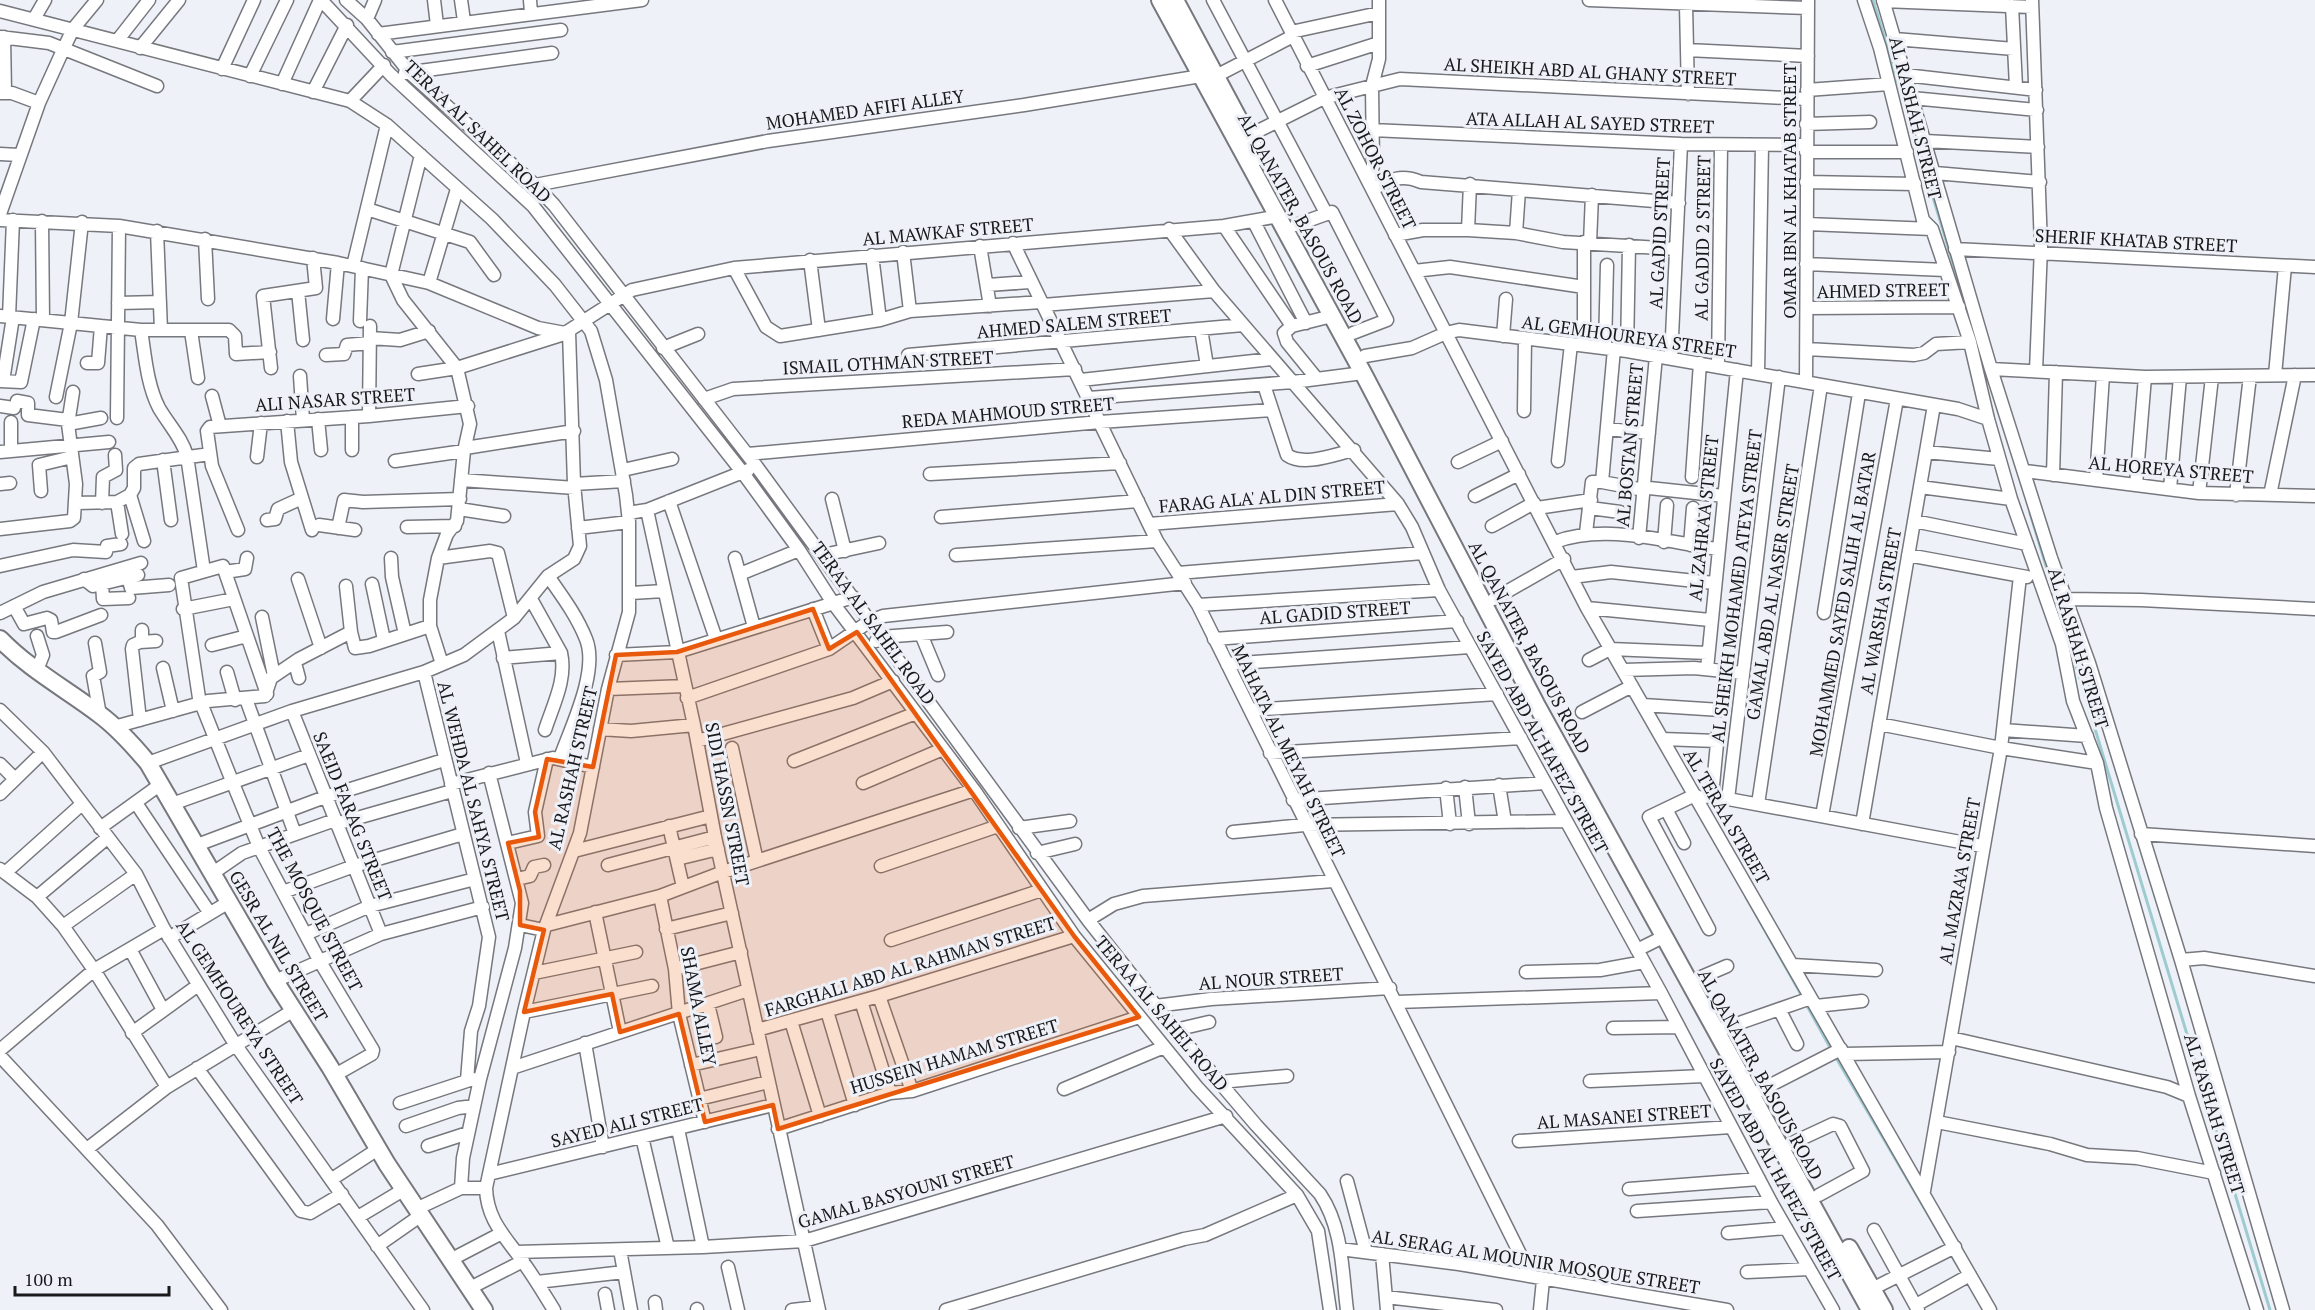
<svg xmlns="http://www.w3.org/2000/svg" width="2315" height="1310" viewBox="0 0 2315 1310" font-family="'PT Serif',serif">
<rect width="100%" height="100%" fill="#eff1f8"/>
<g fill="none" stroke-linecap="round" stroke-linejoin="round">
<path stroke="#9dcbd0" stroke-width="3" d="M1873,0l100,329
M2030,513l240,797
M1746,897l57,101
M1806,1004l26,47
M1835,1056l112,191
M1950,1253l12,20"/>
<defs>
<path id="street" d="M321,0l70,75 142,131 210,267 56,77 34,53 141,187 100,146 123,151 100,108 21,36 12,79
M346,0l21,19 43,54 125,112 19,20 203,262 331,453 87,110 81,95 64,69c23,34 22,77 27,116
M434,0l3,25
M461,0l3,21
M530,0l1,13
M1213,0l113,213
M1275,0l312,608 403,702
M1589,0l219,8
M1864,0l16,48 43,172 9,9 38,113 18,77 23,80 51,145 11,57 24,62 9,45 83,288 68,214
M1883,0l108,369 60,189 38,105 92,297 102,350
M2032,0l9,247 -5,124
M1883,1l149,6
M1686,5l2,89
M2012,6l4,81
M0,11l350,90 37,24 105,94 63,66 36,46 15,49 20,115 3,27v90l-21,77 -28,144 -36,97 -20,82 -38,176c1,33 20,49 37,74 11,15 21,32 31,48
M34,19l11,-19
M367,19l8,-19
M1291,32l88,-19
M378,34l264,-34
M0,37l49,6 108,43
M4,37l1,55
M1895,39l119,10
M117,41l32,-41
M140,48l39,-48
M1687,50l121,6
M392,52l169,-22
M1307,66l72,-23
M222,69l32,-69
M405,73l147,-20
M1905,75l131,15
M250,76l37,-76
M1216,76l77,-40
M282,84l38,-84
M1807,90l82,-6
M313,92l34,-67
M0,93h12l27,10
M1912,98l125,12
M350,101l34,-36
M1806,124l64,-2
M1372,130l309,14 125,1
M1248,136l76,-38 76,-19 407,20
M1925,141l113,6
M1806,152h101
M0,154l19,1
M421,155l-30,120 12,25 54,68 13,56 -6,27 -7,70 -10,13 -9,24 -8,42v26l12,38
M1935,173l105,9
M1369,182l4,-16 -1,-80 7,-27v-59
M1806,182l109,2
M535,185l233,-44 256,-36 177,-29
M1373,189c18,-10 28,-15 48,-7l258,21
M367,209l103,33 24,33
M0,214l39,-111 24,-53 10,-21 24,-29
M0,220l119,6 219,37 91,20 109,45 27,5 67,-43 102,-22 490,-42 55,-10
M42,221l1,99
M1254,222l52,101
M1807,224l125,5
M1296,225l36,-13 55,108 -34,13
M1224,226l68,100
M1169,229l45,62 184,213 14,23 27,63 222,403 110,209 62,108
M1468,230l2,-46
M157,231l4,99
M1516,233l3,-43
M1395,235l28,-5h45l48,3 47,9 113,7
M205,239l3,60
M1013,243l144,298 41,64 333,671
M1590,243l2,-48
M980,246l10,60
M1955,249l360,18
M903,252l7,59
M872,255l8,65
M810,260l9,70
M1806,264l139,6
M353,266l34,-141
M734,268l32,59 14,9 100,-16 30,-9 131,-9
M1414,271l36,-4 134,20
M429,283l28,-94
M988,285l42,-3
M298,291l5,49
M118,303l42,-1
M1043,305l171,-14
M1807,308l152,-1
M0,316l141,14h88l6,6 1,18 34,-2
M9,317l4,-97
M333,319l5,-56
M360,321l2,-53
M1201,329l6,37
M141,330c4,25 6,55 18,78 10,17 23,30 28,48l17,115
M191,331l7,47
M1503,336l3,-37
M370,338l30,2 29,-9
M1584,345v-103
M663,348l35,-14
M1605,348l2,-83
M1807,349l107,6 10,-2 12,-9 34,-2
M1627,351l2,-106
M326,355l18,-1 3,-9 23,-2
M908,355l335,-30
M1365,356l47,-8 34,-15 13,-3 168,21 331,58 30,10
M1671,358l10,-214
M87,363h11l3,-37
M1718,367l3,-221
M271,368l-8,-72 53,-8 -3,-30
M1991,369l154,8 170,-2
M418,374l39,-6 104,-33
M1758,374l4,-229
M2275,375l10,-109
M300,376l3,44
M1317,379l-30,-37 -3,-9 8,-7 40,-10
M1081,380l191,-21
M0,381l21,1 13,-63
M3,381l10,-64
M1806,382l2,-382
M1264,385l23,70c17,12 48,-1 67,-5
M212,396l8,30
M56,397l15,-74 11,-101
M1089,398l204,-16 70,-9
M704,399l29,-10 342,-20
M17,401l11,2v12l40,5
M0,406l14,2
M1524,411l1,-73
M369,416l1,-90
M352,417v33
M117,418l2,-192
M318,419l3,31
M287,421l4,41 21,68
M11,422v29
M68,424l33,-6
M1607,429l42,4
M465,448l109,-17
M0,452l109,-10
M1926,452l73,7
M748,454l352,-32 172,-12
M257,457l4,-34
M163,460l8,60
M395,461l69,-10
M1558,461l13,-117
M1458,462l44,-21
M623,470l49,-11
M2025,471l174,22 116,3
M930,474l190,-11
M2053,475l3,-103
M1692,477l8,-114
M461,480l114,8
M2096,480l7,-105
M1602,482l42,8 5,-2 75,8
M0,484l10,-1
M574,484l50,-3
M2136,485l9,-108
M1920,487l91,12
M2170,489l10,-112
M41,491l-2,-26 33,-8
M2199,493l13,-116
M130,495l4,-7v-20l5,-4 71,-10
M130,495l14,46
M2236,495l14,-119
M2270,495l25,-120
M1475,496l44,-22
M832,499l13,52
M669,501l47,138
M117,502l5,32
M76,503l41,-1 13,-7
M102,503l1,-26 13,-7 -1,-15
M1537,508l54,-8
M1590,508l30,4
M459,509l45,7
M647,510l47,215 21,112 104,473
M628,513l19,-3 101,-40
M941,517l197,-16
M267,520l8,-1 3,-10 24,-11
M1914,521l113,23
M1149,524l249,-20
M319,525l36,5
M1492,526l42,-23
M407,527l48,-1
M338,528l6,-28 19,2 97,-3
M578,528l51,-6
M0,529l70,-8 4,-3 2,-34 -8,-60 5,-32
M238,530l-26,-64 -5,-35 3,-4 159,-11 99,-10
M1586,533l6,-51h10l12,-133
M1639,538l17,-182
M1555,542c50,-19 111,0 163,7
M1664,542l3,-37
M1690,545l3,-37
M823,555l56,-12
M956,555l201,-14
M1908,555l119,22
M391,558l1,19 13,57
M438,558l52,-7 8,2 16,65
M735,558l19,69
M0,566l73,-16 33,2 1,-6 14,-2
M225,572l20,-3 2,-11
M1178,573l245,-20
M740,574l59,-24
M548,576c14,20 29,40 38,63 13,32 -15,88 -26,119
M128,577l3,11 38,-3
M1572,577l39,-5 103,11
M84,579l9,7 45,-11
M298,579l23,69
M102,583l1,16 26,-1
M372,584l12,56
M631,593l33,-2
M531,599l30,54c6,26 -8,52 -16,77
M1494,599l70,-40
M2066,599l75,1 174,9
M1198,605l241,-15
M14,606l10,18 23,-6 4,2 2,12h3l45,-17
M1587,608l123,12
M183,609l51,-10
M813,609l16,40
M0,613l43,-21 98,-29
M1824,613l35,-220
M262,617l12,59
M498,631l29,132
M351,632l4,16 14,-2 61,-20
M921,634l17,41
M1214,639l243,-18
M876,641l5,-4 66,-5
M140,642l16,-1
M95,643l5,29 -7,4 7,39
M212,645l35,-9
M616,655l61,-3 176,-55
M503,658l58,-5
M1589,660l21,-11 98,4
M295,663l4,15
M1227,664l243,-17
M163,668l10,43
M1707,669l30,-299
M37,670l6,-15 -6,-19
M1623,670l71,-2 49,5
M227,672l8,28
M424,672l65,265 -10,69 -8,25 -4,49
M608,689l77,-3
M267,694l-44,-128 -42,12 18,120 33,83 27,66 60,113 54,90 -1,4 -37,21
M687,698l142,-49 41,-28 13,-5 302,-33
M246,699l49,135
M1643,705l78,5
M0,710l43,42 93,122 28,55 71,115 188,266
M1250,710l247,-16
M292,711l89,223
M1582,712l50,-26
M140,720l-8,-71 1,-4 9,-4v-11
M1879,724l122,24 96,15
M114,727l94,-26 57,-5 6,-18 28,-19 52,-27 -5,-46
M600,729l31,2 63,-6
M2003,730l84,6
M1662,739l55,2
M697,741l156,-43 40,-17
M732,748l25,113
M1270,753l251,-15
M794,761l122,-48
M148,763l144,-52 132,-39 40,-17 50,-37 34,-42 26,-17 6,-13 -6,-62 -5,-152
M0,764l15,15
M863,783l80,-34
M451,784l102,-26 40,9
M1499,785l6,37
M1465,787l4,37
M1446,788l4,36
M0,794l43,-42
M1695,795l-46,22 60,112
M1712,796l6,-63
M1696,798l16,-2 270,50
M1728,799l51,-422
M1293,800l252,-17
M136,803l73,109
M172,804l137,-49
M1758,804l63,-419
M1666,809l18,34
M1822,816l75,-417
M336,824l116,-33
M1862,824l72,-419
M669,826l14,61
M100,828l61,-44
M1019,828l51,-7
M1233,832l71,-7 261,-4
M2141,834l174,12
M508,843l30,-7 -3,-24 12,-53
M197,845l128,-48 119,-37
M574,851l137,-35
M1037,853l38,-9
M677,859l41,-10
M608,865l107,-28
M881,866l117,-40
M0,869l37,28 26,29 31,44 73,117
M5,873l77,-69
M213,873l29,-20 93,-33
M517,879l13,-3 4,-9 10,-2
M283,892l71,-26 109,-32
M660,896l15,73 4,45 26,108
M37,897l70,-59
M595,912l25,120
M1088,920l26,-16 29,-8 190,-15
M520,925l24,5
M547,925l113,-29 63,-24 251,-82
M63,926l73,-52
M666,929l66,-16
M306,934l64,-28 105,-27
M169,938l60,-36
M891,940l151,-50
M130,949l33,61
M1637,950l26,-13
M2181,960l23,-2 111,18
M1793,965l83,5
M675,969l66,-17
M1526,972l74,-2 44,-8
M534,973l102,-21
M1699,978l28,-12
M275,981l106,-47 102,-27
M879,996l33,95
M861,1001l29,92
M1397,1002l264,-9
M708,1004l8,33
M1155,1006l56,-7 179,-11
M1816,1006l46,-5
M1779,1009l18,35
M827,1011l28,94
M524,1012l128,-26
M791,1021l29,95
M1613,1028l66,-1
M1725,1028l86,-30
M757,1030l122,-34 195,-60
M1175,1030l34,-8
M132,1033l65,-47
M1951,1038l216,49 22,9
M585,1043l18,104
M0,1050l94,-80 70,-41
M1844,1054l105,-2
M0,1056l157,169 64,85
M691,1065l70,-16
M197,1068l104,143 9,2 32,-19
M512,1068l236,-78
M1590,1081l114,-5
M1220,1082l67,-6
M1064,1089l100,-42
M1761,1090l80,-41
M699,1099l69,-17
M400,1103l73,-24
M1937,1122l113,22 37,11 50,3 77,15
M406,1126l52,-18 16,-2
M678,1129l25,118
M778,1129l112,-36 22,-2 227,-74
M642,1137l26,111
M1519,1141l212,-14
M1790,1144l43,-20 7,2 23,45 -44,24
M428,1146l40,-13
M87,1149l80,-62 127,-77
M489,1174l284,-69
M332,1179l46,-30
M1347,1181l19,71
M461,1188l2,-30 17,-79 35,-131 7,-45 -33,-130
M1629,1189l130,-10
M1924,1191l77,-443 19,-172
M416,1209l45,-21h25
M1637,1211l134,-9
M358,1217l45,-27
M1874,1230l44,80
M1728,1233l58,-5
M377,1246l43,-30
M1340,1249l119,15 268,46
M620,1250l11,60
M516,1252l187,-5 101,-6 422,-125
M1382,1254l5,56
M452,1259l48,-25
M728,1267l10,43
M1747,1272l62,-3
M537,1282l87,-10
M470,1288l53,-27
M1872,1289l83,-42
M605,1294l3,16
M1386,1297l110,13
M655,1302l1,8
M1916,1305l54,-30
M697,1309v1
M792,1310l26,-3
M946,1310l238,-71 21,-4 92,-40
M1540,1310l3,-30"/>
<path id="secondary" d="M1160,0l203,373 173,331 334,606
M1175,0l84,157
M0,639c29,30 66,50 99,75 19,14 34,31 49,49l127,218 55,86 57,97 97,146
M1849,1248l35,62"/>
</defs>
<use href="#street" stroke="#76787e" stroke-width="15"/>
<use href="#secondary" stroke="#76787e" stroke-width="20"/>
<use href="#street" stroke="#fff" stroke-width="12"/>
<use href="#secondary" stroke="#fff" stroke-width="16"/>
</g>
<path fill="#e8590c" fill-opacity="0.2" stroke="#e8590c" stroke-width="4.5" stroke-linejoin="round" d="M813,609l16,40 28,-17 217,304 65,81 -361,112 -5,-24 -68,17 -26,-108 -59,18 -8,-38 -88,18 20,-82 -24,-5v-34l-12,-48 31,-6 -4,-25 12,-53 46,8 23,-112 61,-3z"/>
<g text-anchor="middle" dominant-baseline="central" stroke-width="6" stroke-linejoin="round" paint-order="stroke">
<g font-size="18" fill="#19191c" stroke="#eff1f8">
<text transform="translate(1590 71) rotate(3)">AL SHEIKH ABD AL GHANY STREET</text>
<text transform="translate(865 109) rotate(-8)">MOHAMED AFIFI ALLEY</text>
<text transform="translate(1916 118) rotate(76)">AL RASHAH STREET</text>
<text transform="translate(1590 122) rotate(2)">ATA ALLAH AL SAYED STREET</text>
<text transform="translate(478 131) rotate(44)">TERAA AL SAHEL ROAD</text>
<text transform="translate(1376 158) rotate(63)">AL ZOHOR STREET</text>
<text transform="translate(1789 191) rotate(-90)">OMAR IBN AL KHATAB STREET</text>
<text transform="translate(1301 218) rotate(61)">AL QANATER, BASOUS ROAD</text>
<text transform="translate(948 231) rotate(-5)">AL MAWKAF STREET</text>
<text transform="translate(1659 233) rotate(-87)">AL GADID STREET</text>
<text transform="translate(1702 238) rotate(-89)">AL GADID 2 STREET</text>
<text transform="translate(2136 240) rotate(3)">SHERIF KHATAB STREET</text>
<text transform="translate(1883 290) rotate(-1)">AHMED STREET</text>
<text transform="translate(1074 323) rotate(-5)">AHMED SALEM STREET</text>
<text transform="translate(1629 336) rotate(8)">AL GEMHOUREYA STREET</text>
<text transform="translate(888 362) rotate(-3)">ISMAIL OTHMAN STREET</text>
<text transform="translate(335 399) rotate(-4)">ALI NASAR STREET</text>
<text transform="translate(1008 412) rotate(-5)">REDA MAHMOUD STREET</text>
<text transform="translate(1629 445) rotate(-85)">AL BOSTAN STREET</text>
<text transform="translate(2171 469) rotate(5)">AL HOREYA STREET</text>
<text transform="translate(1272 496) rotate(-5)">FARAG ALA' AL DIN STREET</text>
<text transform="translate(1703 518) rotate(-84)">AL ZAHRAA STREET</text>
<text transform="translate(1736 586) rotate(-83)">AL SHEIKH MOHAMED ATEYA STREET</text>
<text transform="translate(1772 592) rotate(-81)">GAMAL ABD AL NASER STREET</text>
<text transform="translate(1842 604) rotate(-80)">MOHAMMED SAYED SALIH AL BATAR</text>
<text transform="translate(1880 611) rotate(-80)">AL WARSHA STREET</text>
<text transform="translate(1335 612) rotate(-4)">AL GADID STREET</text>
<text transform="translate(874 623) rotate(54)">TERAA AL SAHEL ROAD</text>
<text transform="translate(1530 647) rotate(62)">AL QANATER, BASOUS ROAD</text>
<text transform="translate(2079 648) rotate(73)">AL RASHAH STREET</text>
<text transform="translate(1543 742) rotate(61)">SAYED ABD AL HAFEZ STREET</text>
<text transform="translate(1289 751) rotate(64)">MAHATA AL MEYAH STREET</text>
<text transform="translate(572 768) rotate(-77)">AL RASHAH STREET</text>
<text transform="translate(474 801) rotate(76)">AL WEHDA AL SAHYA STREET</text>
<text transform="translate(728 804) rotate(79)">SIDI HASSN STREET</text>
<text transform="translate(353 816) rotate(68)">SAEID FARAG STREET</text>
<text transform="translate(1727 816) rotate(60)">AL TERAA STREET</text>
<text transform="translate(1959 881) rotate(-80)">AL MAZRA'A STREET</text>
<text transform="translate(315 909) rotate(62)">THE MOSQUE STREET</text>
<text transform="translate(279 946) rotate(59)">GESR AL NIL STREET</text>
<text transform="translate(910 966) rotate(-17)">FARGHALI ABD AL RAHMAN STREET</text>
<text transform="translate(1271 978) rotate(-4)">AL NOUR STREET</text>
<text transform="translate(699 1006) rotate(79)">SHAMA ALLEY</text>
<text transform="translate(240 1012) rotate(57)">AL GEMHOUREYA STREET</text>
<text transform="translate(1162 1013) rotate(50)">TERAA AL SAHEL ROAD</text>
<text transform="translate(954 1056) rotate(-17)">HUSSEIN HAMAM STREET</text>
<text transform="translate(1761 1074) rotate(61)">AL QANATER, BASOUS ROAD</text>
<text transform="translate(2215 1114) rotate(73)">AL RASHAH STREET</text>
<text transform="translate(1624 1116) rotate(-4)">AL MASANEI STREET</text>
<text transform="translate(627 1122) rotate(-14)">SAYED ALI STREET</text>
<text transform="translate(1776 1169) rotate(61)">SAYED ABD AL HAFEZ STREET</text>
<text transform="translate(906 1191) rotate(-16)">GAMAL BASYOUNI STREET</text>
<text transform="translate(1536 1261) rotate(9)">AL SERAG AL MOUNIR MOSQUE STREET</text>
</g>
</g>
<path d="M15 1286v9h154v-9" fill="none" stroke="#19191c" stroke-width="3"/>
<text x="24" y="1286" font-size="18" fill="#19191c" stroke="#eff1f8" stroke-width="4.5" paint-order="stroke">100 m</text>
</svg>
